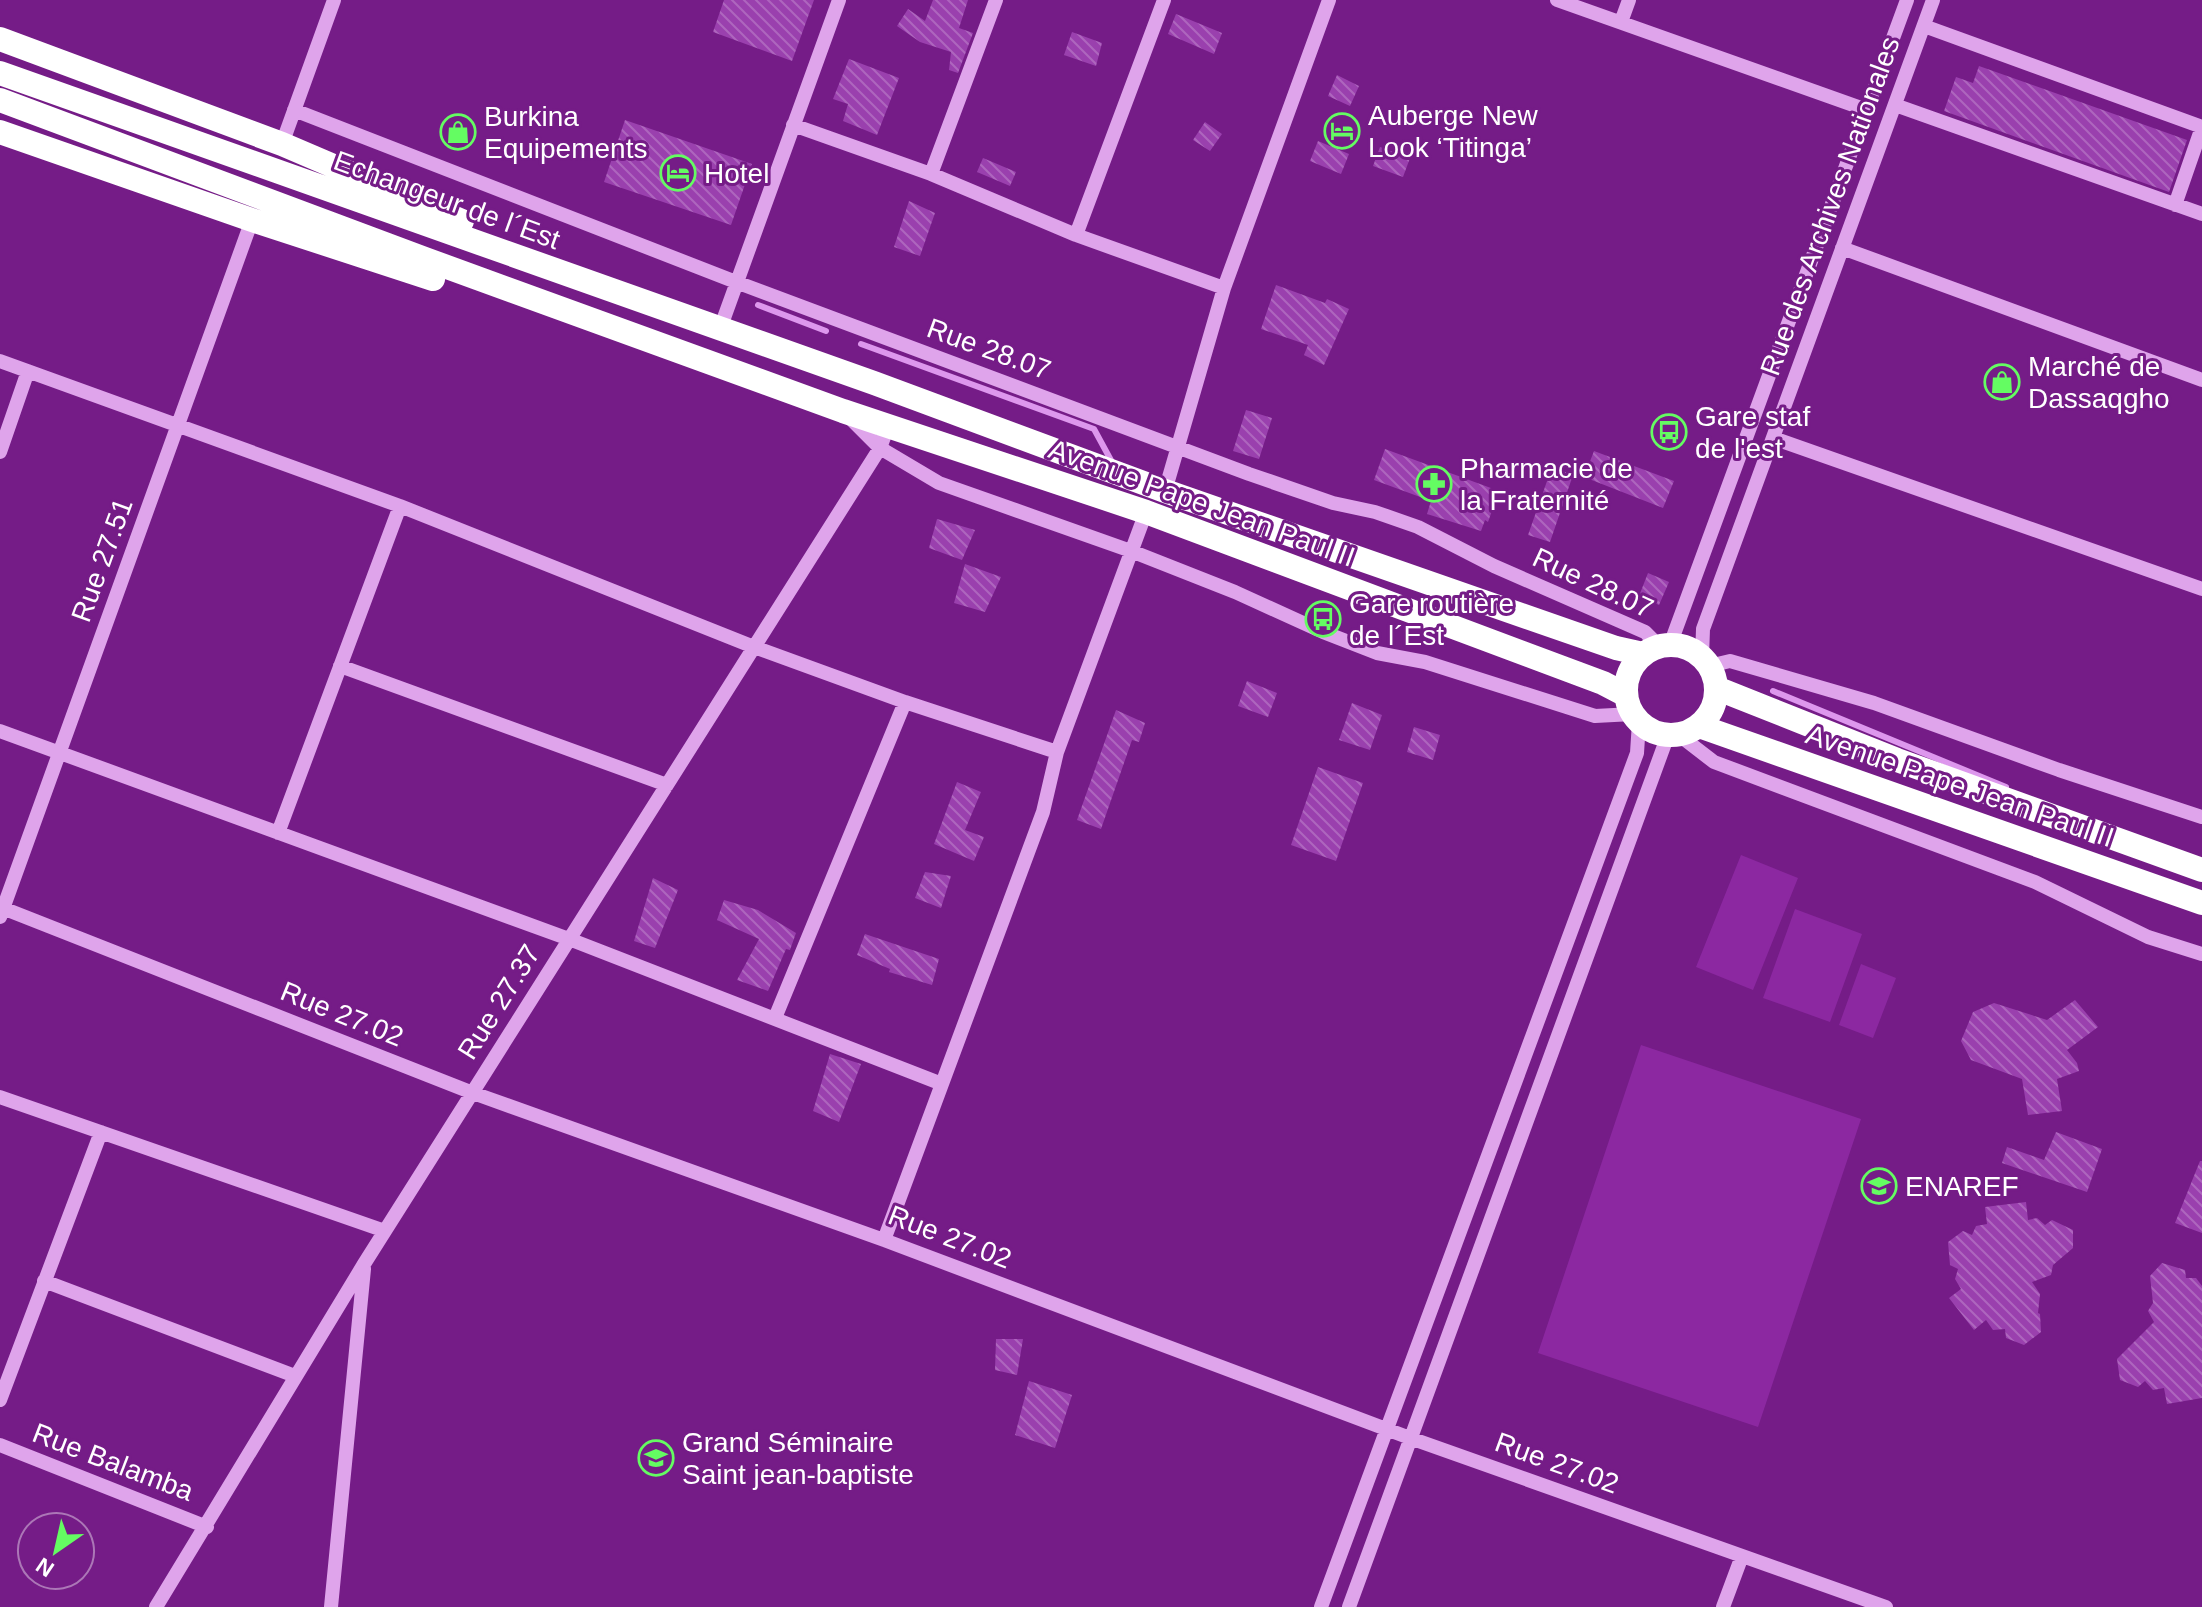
<svg xmlns="http://www.w3.org/2000/svg" width="2202" height="1607" viewBox="0 0 2202 1607" font-family="Helvetica,sans-serif">
<defs>
<pattern id="building-back-hatch" width="6" height="6" patternUnits="userSpaceOnUse" patternTransform="scale(2)"><rect width="6" height="6" fill="#9a40ae"/><path d="M-1 5l2 2M0 0l6 6M5-1l2 2" fill="none" stroke="#ae66be"/></pattern>
</defs>
<rect width="100%" height="100%" fill="#751c87"/>
<path fill="#8c28a1" d="M1741,855l57,23 -45,112 -57,-23z
M1795,909l67,25 -32,88 -67,-24z
M1861,964l35,14 -23,60 -34,-13z
M1641,1045l220,74 -103,308 -220,-74z"/>
<g fill="none" stroke-linecap="round" stroke-linejoin="round">
<path stroke="#dd97ed" stroke-width="6" d="M758,305l68,26
M861,344l233,85 19,35
M1773,691l233,96"/>
</g>
<path fill="url(#building-back-hatch)" d="M724,0h90l-22,61 -79,-29z
M933,0h35l-9,28 14,5 -15,40 -9,-3 2,-18 -31,-10 -23,-16 11,-17 17,12z
M1176,14l46,19 -8,21 -46,-20z
M1072,32l30,11 -6,23 -32,-11z
M849,59l50,19 -22,57 -34,-14 5,-17 -15,-5z
M1979,66l208,74 -18,52 -225,-81 12,-34 17,6z
M1337,75l22,11 -9,20 -22,-10z
M625,120l127,44 -21,61 -127,-43z
M1205,122l17,12 -12,17 -17,-11z
M1318,141l31,13 -8,20 -31,-13z
M1380,147l30,11 -7,19 -30,-11z
M983,158l33,14 -6,14 -33,-14z
M909,201l26,12 -15,43 -26,-9z
M1276,285l49,18 2,-4 22,10 -25,56 -20,-10 4,-10 -47,-16z
M1246,410l26,8 -13,41 -26,-8z
M1385,449l114,42 -11,31 -3,-2 -4,11 -54,-17 4,-13 -57,-21z
M1594,451l80,30 -11,27 -79,-31z
M1552,467l21,8 -23,67 -22,-7z
M937,519l38,11 -13,30 -33,-12z
M965,564l36,13 -16,35 -31,-9z
M1648,573l21,9 -10,23 -20,-9z
M1247,681l30,12 -9,24 -30,-11z
M1352,703l30,12 -12,35 -31,-10z
M1116,710l29,13 -6,19 -7,-2 -31,89 -24,-9z
M1414,727l26,8 -7,25 -26,-8z
M1318,767l45,16 -27,78 -45,-16z
M957,782l24,10 -16,38 19,7 -10,24 -40,-17z
M925,872l26,4 -10,32 -26,-10z
M653,878l25,12 -23,58 -21,-7z
M724,900l34,10 38,23 -6,17 -4,-1 -18,42 -31,-11 22,-41 -42,-19z
M865,934l74,25 -7,26 -43,-13 1,-3 -33,-14z
M2075,1000l23,27 -31,23 10,13 2,8 -22,8 5,32 -34,4 -6,-36 -51,-19 -10,-19 12,-29 21,-9 53,17z
M830,1054l31,10 -22,58 -26,-11z
M2056,1132l46,17 -15,43 -85,-29 5,-16 37,13z
M2200,1161h2v72l-27,-10z
M2026,1202l2,18 9,-2 8,7 7,-5 21,10v18l-20,17 -2,10 -19,7 8,12 -2,19 2,1 1,18 -17,13 -18,-7 -1,-9 -12,1 -7,-10 -12,10 -25,-32 12,-9 -6,-10 3,-10 -8,-4 -2,-23 15,-11 9,4 4,-9 11,-2 -2,-17z
M2162,1263l23,7 1,8h10l6,8v112l-35,6 -3,-16 -11,2 -8,-9 -7,6 -18,-7 -3,-21 37,-37 -6,-11 5,-8 -3,-27z
M996,1339h27l-6,36 -22,-5z
M1029,1381l43,14 -17,53 -40,-13z"/>
<g fill="none" stroke-linecap="round" stroke-linejoin="round">
<path stroke="#dfa4eb" stroke-width="14" d="M1557,0l310,110
M1621,22l8,-22
M1924,26l278,101 -27,78
M1895,105l307,109
M294,110l442,172 513,192 84,29 42,9 43,15 76,39 151,66 14,14
M793,125l138,49 145,61 148,53
M282,144l52,-144
M931,174l65,-174
M1076,235l88,-235
M1842,248l360,132
M720,329l119,-329
M0,361l400,145 354,141 151,55 152,50
M849,417l31,31 59,35 192,68 104,41 88,40 54,21 48,9 170,54 38,-2
M1773,438l429,151
M0,452l28,-81
M1165,491l59,-203 105,-288
M1670,645l237,-645
M1702,657l1,-28 230,-629
M340,666l327,119
M1709,666l21,-5 144,42 185,67 143,47
M0,731l569,208 373,145
M1679,735l35,27 321,120 113,55 54,17
M278,833l122,-327
M0,907l473,186 411,147 526,198 476,169
M0,917l252,-697
M775,1018l130,-316
M0,1097l385,134
M884,1240l159,-428 14,-60 89,-240
M44,1281l251,95
M0,1400l101,-268
M0,1445l207,82
M156,1607l208,-343 516,-816 8,-22
M331,1607l33,-338
M1321,1607l316,-854 2,-31
M1349,1607l319,-872
M1723,1607l19,-51"/>
<path stroke="#fff" stroke-width="24" d="M0,39l282,105 180,77
M0,73l874,310 291,108 451,157 27,6
M0,100l425,159 418,152 303,101 457,171 23,12
M0,132l252,88 181,59
M1626 690a45 45 0 1 1 90 0a45 45 0 1 1-90 0Z
M1716,688l181,72 305,110
M1699,726l503,177"/>
</g>
<defs>
<symbol id="hotel-ring" viewBox="-11 -11 22 22"><circle r="9.5" fill="#751c87" stroke="#64fc62" stroke-width="1.5"/><path d="M-6-4.5h1.5V1H6V5H4.5V3h-9V5H-6ZM-4 0a1.8 1.8 0 1 1 3.6 0ZM.5 0V-2.5h3Q6-2.5 6 0Z" fill="#64fc62"/></symbol>
<symbol id="shop-ring" viewBox="-11 -11 22 22"><circle r="9.5" fill="#751c87" stroke="#64fc62" stroke-width="1.5"/><path d="M-5-2.5h2.3a2.7 3.5 0 0 1 5.4 0H5L5.5 6h-11ZM-1.5-2.5h3a1.5 2.3 0 0 0-3 0Z" fill="#64fc62"/></symbol>
<symbol id="bus-ring" viewBox="-11 -11 22 22"><circle r="9.5" fill="#751c87" stroke="#64fc62" stroke-width="1.5"/><path d="M-5-6H5V4H4V6H2V4H-2V6H-4V4H-5ZM-3.5-4V0h7V-4ZM-3.5 1.2v1.5H-2V1.2ZM2 1.2v1.5H3.5V1.2Z" fill="#64fc62"/></symbol>
<symbol id="pharmacy-ring" viewBox="-11 -11 22 22"><circle r="9.5" fill="#751c87" stroke="#64fc62" stroke-width="1.5"/><path d="M-2-6h4v4h4v4h-4v4h-4v-4h-4v-4h4Z" fill="#64fc62"/></symbol>
<symbol id="university-ring" viewBox="-11 -11 22 22"><circle r="9.5" fill="#751c87" stroke="#64fc62" stroke-width="1.5"/><path d="M0-5L7-2L0 1L-7-2ZM-4 1L0 2.5L4 1V4Q0 6-4 4Z" fill="#64fc62"/></symbol>
</defs>
<g fill-rule="evenodd">
<use href="#hotel-ring" x="1322" y="111" width="40" height="40"/>
<use href="#shop-ring" x="438" y="112" width="40" height="40"/>
<use href="#hotel-ring" x="658" y="153" width="40" height="40"/>
<use href="#shop-ring" x="1982" y="362" width="40" height="40"/>
<use href="#bus-ring" x="1649" y="412" width="40" height="40"/>
<use href="#pharmacy-ring" x="1414" y="464" width="40" height="40"/>
<use href="#bus-ring" x="1303" y="599" width="40" height="40"/>
<use href="#university-ring" x="1859" y="1166" width="40" height="40"/>
<use href="#university-ring" x="636" y="1438" width="40" height="40"/>
</g>
<g text-anchor="middle" dominant-baseline="central" stroke-width="6" stroke-linejoin="round" paint-order="stroke">
<g font-size="28" fill="#fff" stroke="#751c87" text-anchor="start">
<text x="1368" y="115">Auberge New<tspan x="1368" dy="32">Look ‘Titinga’</tspan></text>
<text x="484" y="116">Burkina<tspan x="484" dy="32">Equipements</tspan></text>
<text x="704" y="173">Hotel</text>
<text x="2028" y="366">Marché de<tspan x="2028" dy="32">Dassaqgho</tspan></text>
<text x="1695" y="416">Gare staf<tspan x="1695" dy="32">de l'est</tspan></text>
<text x="1460" y="468">Pharmacie de<tspan x="1460" dy="32">la Fraternité</tspan></text>
<text x="1349" y="603">Gare routière<tspan x="1349" dy="32">de l´Est</tspan></text>
<text x="1905" y="1186">ENAREF</text>
<text x="682" y="1442">Grand Séminaire<tspan x="682" dy="32">Saint jean-baptiste</tspan></text>
</g>
<g font-size="28" fill="#fff" stroke="#751c87">
<text transform="translate(447 200) rotate(20)">Echangeur de l´Est</text>
<text transform="translate(1830 206) rotate(-70)">Rue des Archives Nationales</text>
<text transform="translate(989 349) rotate(20)">Rue 28.07</text>
<text transform="translate(1202 503) rotate(20)">Avenue Pape Jean Paul II</text>
<text transform="translate(102 560) rotate(-70)">Rue 27.51</text>
<text transform="translate(1593 583) rotate(25)">Rue 28.07</text>
<text transform="translate(1960 786) rotate(19)">Avenue Pape Jean Paul II</text>
<text transform="translate(499 1002) rotate(-58)">Rue 27.37</text>
<text transform="translate(342 1014) rotate(22)">Rue 27.02</text>
<text transform="translate(950 1237) rotate(21)">Rue 27.02</text>
<text transform="translate(113 1462) rotate(21)">Rue Balamba</text>
<text transform="translate(1557 1463) rotate(20)">Rue 27.02</text>
</g>
</g>
<g transform="translate(56 1551) rotate(214)"><circle r="38" fill="#751c87" stroke="#ac77b7" stroke-width="2"/>
<path d="M0-6L14 30L0 20L-14 30Z" fill="#64fc62"/>
<text y="-12" font-size="22" font-weight="bold" text-anchor="middle" fill="#ffffff">N</text>
</g>
</svg>
